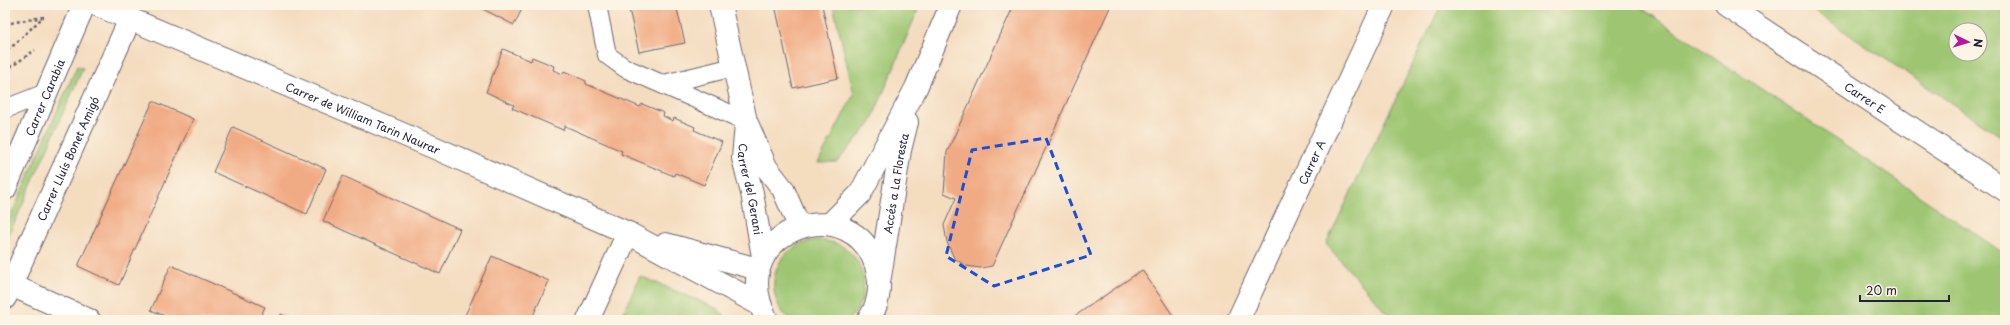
<svg xmlns="http://www.w3.org/2000/svg" width="2010" height="325" viewBox="0 0 2010 325" font-family="'Playpen Sans',sans-serif">
<rect width="100%" height="100%" fill="#fcf5e5"/>
<filter id="ink" filterUnits="userSpaceOnUse"><feTurbulence type="fractalNoise" baseFrequency=".025" numOctaves="2"/><feDisplacementMap in="SourceGraphic" scale="8" xChannelSelector="R" yChannelSelector="G"/><feConvolveMatrix kernelMatrix="1 2 1 2 8 2 1 2 1" color-interpolation-filters="sRGB"/></filter>
<filter id="wash" filterUnits="userSpaceOnUse"><feTurbulence type="fractalNoise" baseFrequency=".012" numOctaves="4" result="noise"/><feDisplacementMap in="SourceGraphic" scale="16" xChannelSelector="R" yChannelSelector="G"/><feGaussianBlur stdDeviation="0.9" result="paint"/><feColorMatrix in="noise" values="0 0 0 0 0 0 0 0 0 0 0 0 0 0 0 0 0 1.4 0 .05"/><feComposite in="paint" operator="in"/></filter>
<g filter="url(#wash)">
<rect width="100%" height="100%" fill="#f4dcbf"/>
<path fill="#9ec672" stroke="#607456" fill-rule="evenodd" d="M833,5h87l-50,119 -33,38 -19,1 36,-69z
M1441,5h196l368,249v66h-612l-67,-76z
M1805,5h200v134zM1956,30h24v24h-24z
M77,66l6,2 -78,176v-15z
M818,240c10,1 18,2 27,8 24,17 25,53 3,72h-58c-22,-18 -22,-54 2,-71 8,-6 17,-8 26,-9z
M640,276l78,33 11,11h-109z"/>
<g id="blocks">
<path fill="#f1ab84" d="M475,5h49l-10,20z
M628,5h48l9,38 -46,9z
M775,5h47l16,73 -45,10z
M1014,5h97l-119,261 -12,2 -14,-2 -12,-8 -7,-16 -3,-17 12,-27 -12,-5 3,-41z
M503,49l28,12 1,-4 22,9 -1,4 10,4 1,-3 22,10v3l54,23 2,-3 22,9 -1,3 10,5 1,-3 21,9 -1,3 28,12 -18,43 -29,-12 -1,3 -53,-22 1,-3 -57,-25 -2,4 -51,-22 2,-3 -28,-13z
M153,101l40,18 -74,166 -41,-19z
M233,127l93,42 -19,45 -94,-42z
M343,176l117,53 -20,45 -117,-53z
M492,256l57,25 -18,39h-68z
M171,265l94,42 -6,13h-85l-23,-10z
M1142,270l34,50h-107z
M281,314l13,6h-15z"/>
</g>
</g>
<g filter="url(#ink)">
<use href="#blocks" fill-opacity="0" stroke="#6c6369" stroke-width="1"/>
<g fill="none" stroke-linecap="round" stroke-linejoin="round">
<defs>
<path id="service" d="M597,5l10,50 18,13 121,53
M664,84l70,-17
M5,109l41,-16"/>
<g id="minor">
<path id="s1" d="M97,5l336,142 195,86 131,71"/>
<path d="M720,5l26,116 20,46 17,22 16,37"/>
<path id="s2" d="M1726,5l279,185"/>
<path id="s3" d="M746,124l-3,34 9,35 11,64"/>
<path id="s4" d="M5,189l79,-184"/>
<path d="M830,224l30,-30 56,-106 35,-83"/>
<path d="M666,244l92,25"/>
<path id="s5" d="M880,277l20,-127 7,-28"/>
<path d="M11,285l78,35"/>
<path id="s6" d="M5,298l125,-279"/>
<path d="M588,320l40,-87"/>
<path d="M767,320c-48,-92 93,-137 111,-46 3,15 0,33 -10,46"/>
<path id="s7" d="M1238,320l146,-315"/>
</g>
</defs>
<use href="#service" stroke="#6c6369" stroke-width="20"/>
<use href="#minor" stroke="#6c6369" stroke-width="24"/>
<path stroke="#6c6369" stroke-width="2.5" stroke-dasharray="3 3" stroke-linecap="butt" d="M5,24l38,-7 -29,28 -9,6
M5,71l30,-21"/>
<use href="#service" stroke="#fff" stroke-width="18"/>
<use href="#minor" stroke="#fff" stroke-width="22"/>
</g>
</g>
<path fill="none" stroke="#1d4ed8" stroke-width="3" stroke-dasharray="8 5" stroke-linejoin="round" d="M1046,138l45,117 -97,31 -48,-30 26,-106z"/>
<g text-anchor="middle" dominant-baseline="central" stroke-width="4" stroke-linejoin="round" paint-order="stroke">
<g font-size="11" fill="#22223b" stroke="#fcf5e5">
<text stroke="none"><textPath href="#s4" startOffset="100">Carrer Carabia</textPath></text>
<text stroke="none"><textPath href="#s2" startOffset="167">Carrer E</textPath></text>
<text stroke="none"><textPath href="#s1" startOffset="289">Carrer de William Tarin Naurar</textPath></text>
<text stroke="none"><textPath href="#s6" startOffset="153">Carrer Lluís Bonet Amigó</textPath></text>
<text stroke="none"><textPath href="#s7" startOffset="174">Carrer A</textPath></text>
<text stroke="none"><textPath href="#s5" startOffset="95">Accés a La Floresta</textPath></text>
<text stroke="none"><textPath href="#s3" startOffset="66">Carrer del Gerani</textPath></text>
</g>
</g>
<rect width="2010" height="325" fill="none" stroke="#fcf5e5" stroke-width="20"/>
<g transform="translate(1968 42) rotate(95)"><circle r="19" fill="#fcf5e5" stroke="#a5a1a1"/>
<path d="M0-3L7 15L0 10L-7 15Z" fill="#b5179e"/>
<text y="-6" font-size="11" font-weight="bold" text-anchor="middle" fill="#22223b">N</text>
</g>
<path d="M1860 295v6h89v-6" fill="none" stroke="#22223b" stroke-width="2"/>
<text x="1866" y="295" font-size="12" fill="#22223b" stroke="#fcf5e5" stroke-width="3" paint-order="stroke">20 m</text>
</svg>
